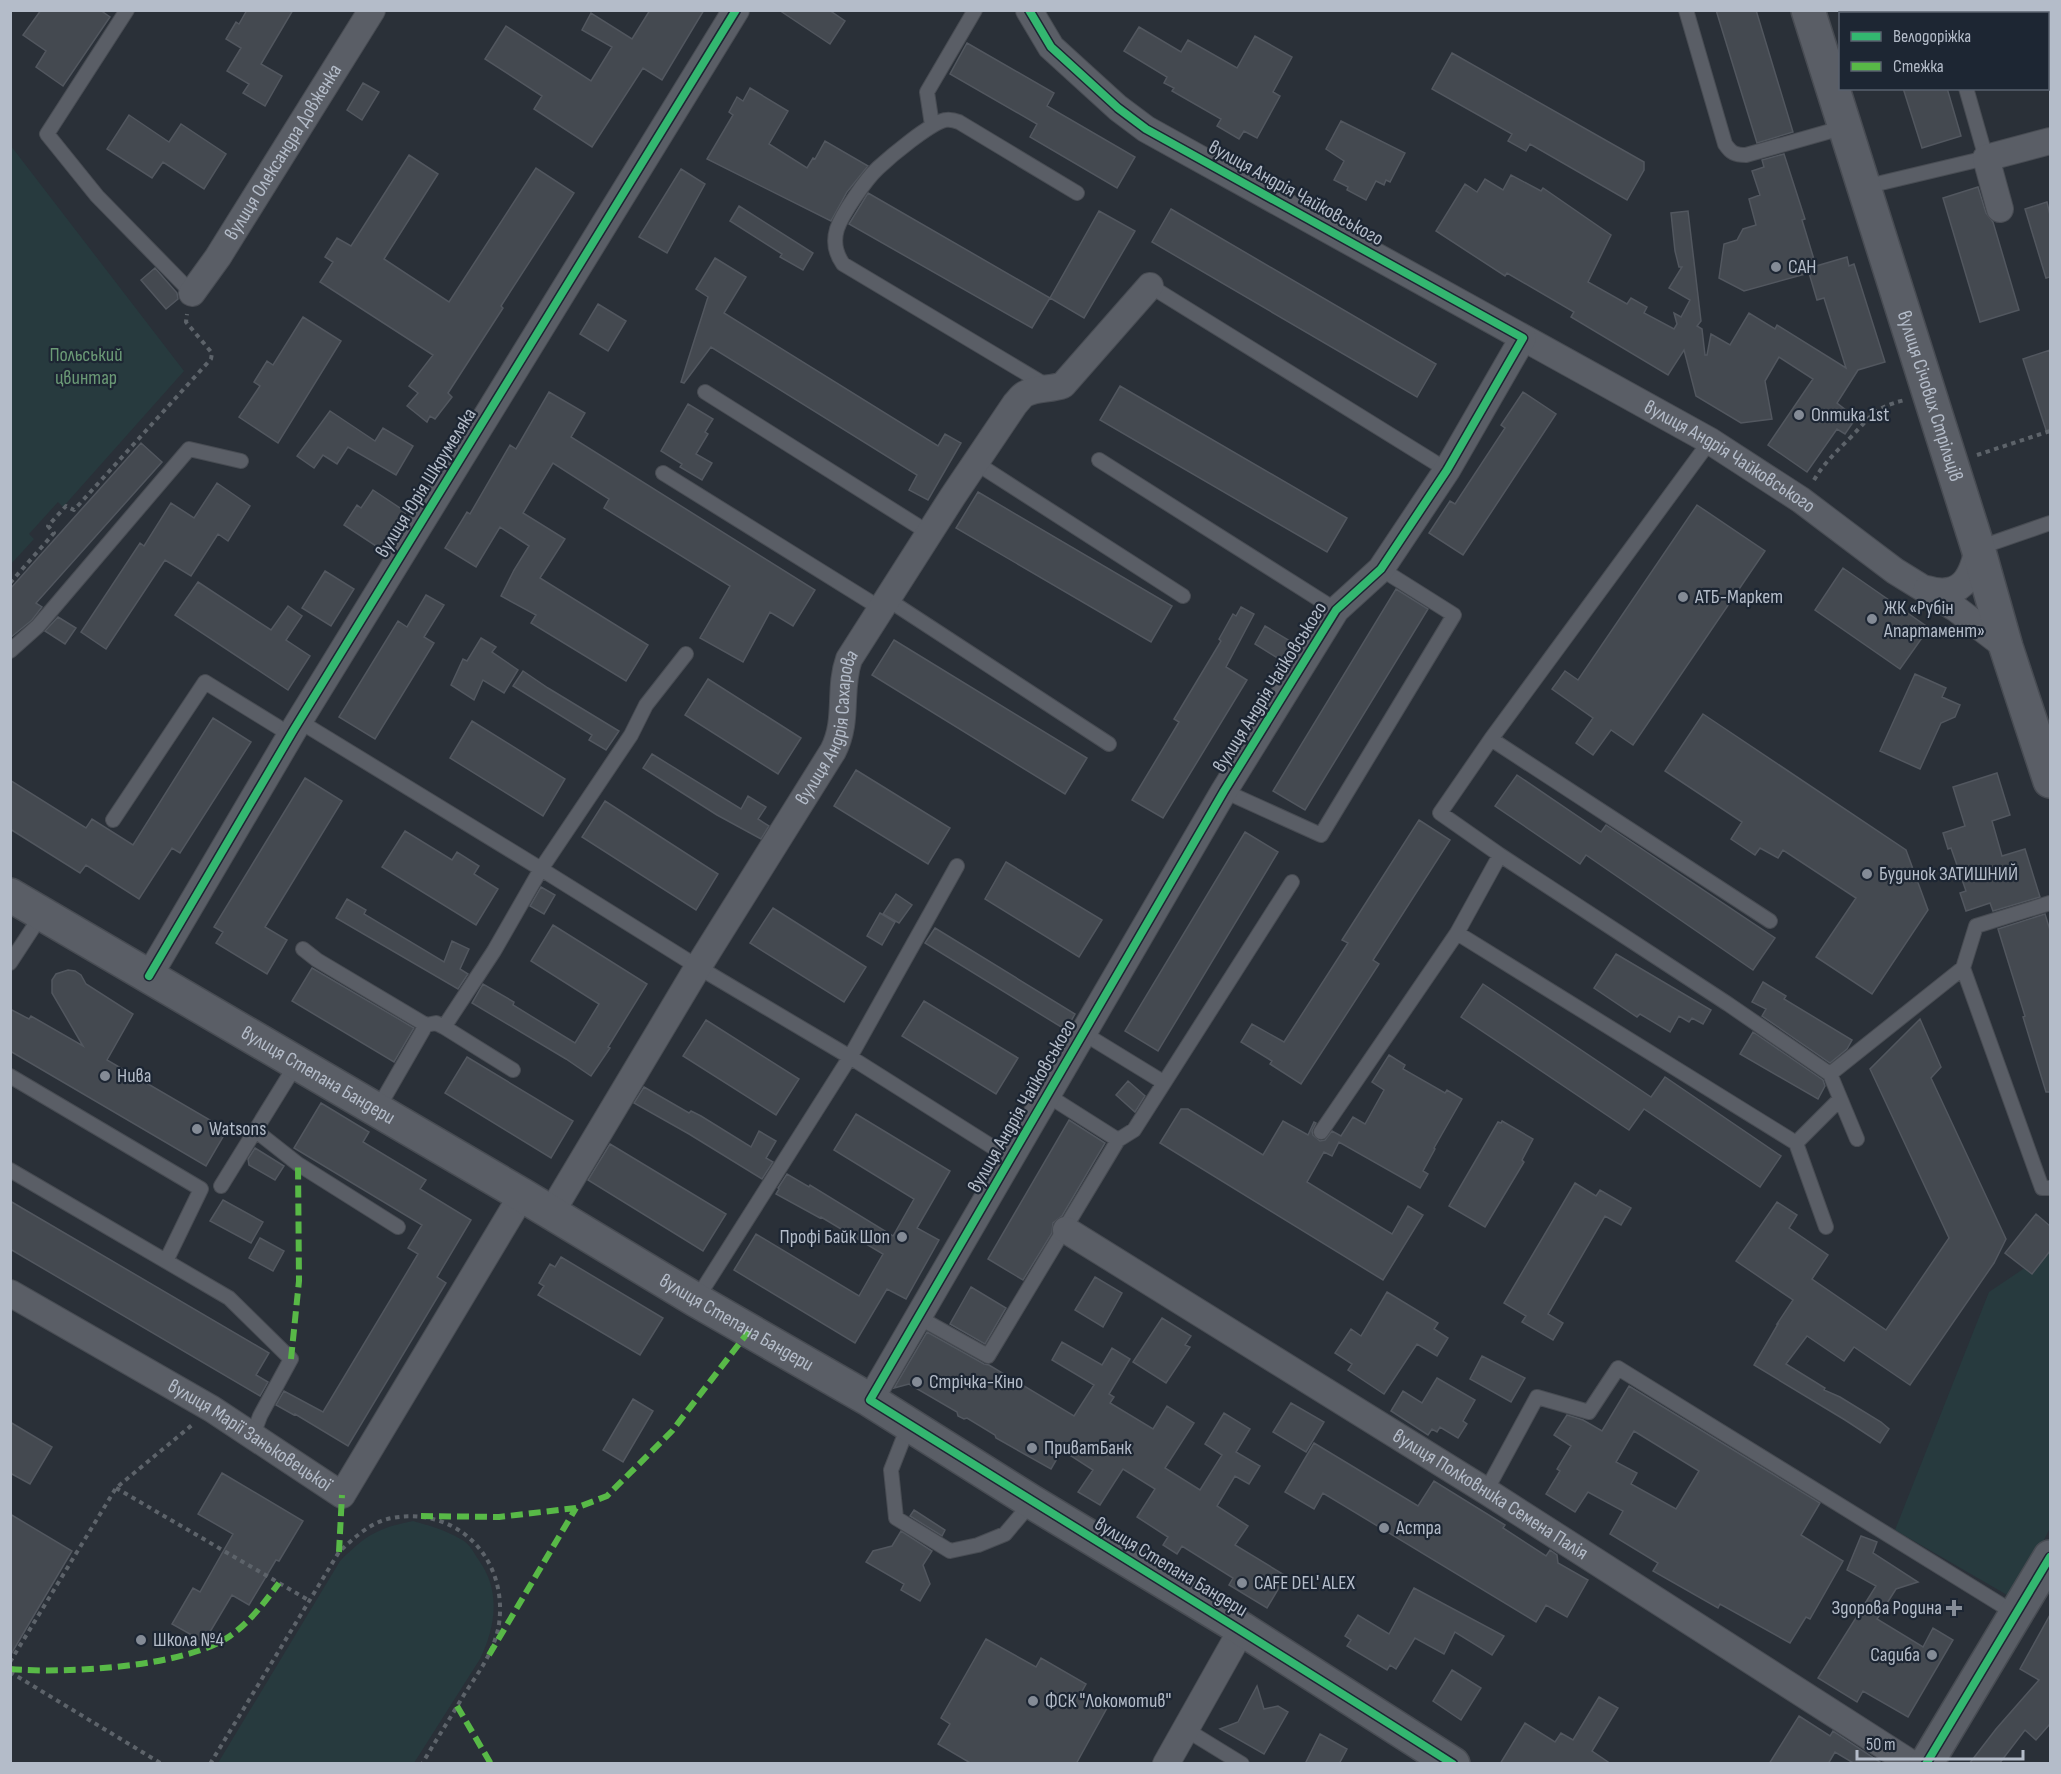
<svg xmlns="http://www.w3.org/2000/svg" width="2061" height="1774" viewBox="0 0 2061 1774" font-family="'Sofia Sans Condensed',sans-serif">
<rect width="100%" height="100%" fill="#2a3038"/>
<path fill="#273a3e" d="M11,146l173,225 -121,136 -5,-5 -29,32 5,5 -23,25z
M2050,1251v277l-36,71 -119,-69 94,-238z
M413,1521c18,5 35,10 51,20 6,4 10,12 14,18 23,31 18,67 2,100l-66,104h-196l122,-202c25,-25 37,-33 73,-40z"/>
<path fill="#444950" stroke="#52575f" stroke-width="1.5" fill-rule="evenodd" d="M41,10h59l10,7 -47,69 -27,-19 10,-16 -23,-16z
M247,10h46l-32,54 21,12 -17,30 -22,-13 6,-9 -22,-13 14,-23 -15,-9 10,-17 3,2z
M650,10h54l-42,70 -19,-12 -51,79 -58,-38 8,-13 -57,-37 21,-33 85,55 21,-34 -30,-17 9,-17 41,26z
M779,10h50l16,11 -15,23z
M1716,10h40l37,122 -36,11z
M1139,27l42,25 7,-12 49,28 18,-32 37,21 -19,35 7,4 -23,42 -13,-7 -5,8 -22,-13 4,-7 -49,-28 2,-3 -10,-5 3,-6 -43,-26z
M967,43l87,50 -7,13 88,51 -18,31 -87,-51 7,-13 -87,-50z
M1452,53l192,109v8l-17,30 -97,-56 -4,7 -18,-10 4,-7 -80,-45z
M363,83l16,9 -17,28 -15,-10z
M750,88l38,23 -19,33 38,24 6,-10 2,1 10,-18 43,25 -21,26 -16,29 -124,-62 26,-44 -4,-3 8,-15 6,4z
M1903,88h44l14,48 -39,12z
M129,115l40,27 12,-18 45,30 -22,35 -41,-27 -11,16 -45,-29z
M1341,121l64,32 -15,29 -4,-2 -2,5 -8,-4 -10,19 -19,-10 1,-3 -14,-7 10,-19 -18,-12z
M1784,154l21,65 -3,1 14,46 31,-9 2,9 5,-2 31,98 -27,8 -21,33 19,15 -11,16 -8,-5 -30,43 -39,-27 45,-66 -34,-22 -14,24 7,38 -31,4 -45,-27 -12,-46 -16,25 -97,-58 3,-5 -67,-39 -2,3 -69,-45 29,-47 12,8 8,-13 18,11 8,-15 30,16 2,-3 68,47 -23,47 39,22 4,-6 16,9 -3,6 30,16 3,-5 -3,-11 7,4 9,-17 -21,-12 13,-21h-3l-4,-16 -4,-38 17,-2 13,110 -4,5 5,3 3,26h2l4,-21 19,11 19,-32 26,16 2,-4 69,43 -22,-70 -7,2 -8,-27 -65,18 -25,-13 5,-34 13,-4 6,-11 13,-4 -7,-26 11,-4 -8,-24 12,-4 -2,-7z
M409,155l29,19 -54,85 65,43 87,-134 38,25 -73,113 2,2 -55,85 4,4 -17,22 -5,-3 -3,6 -20,-16 11,-13 -9,-7 24,-31 -113,-73 13,-20 -8,-5 12,-19 14,8z
M681,169l24,15 -38,69 -28,-16z
M1978,187l8,26 7,9 26,88 -39,12 -37,-124z
M868,193l182,105 -18,30 -183,-104z
M2047,202l3,13v62l-4,1 -21,-69z
M739,206l74,47 -10,17 -23,-13 2,-3 -52,-33z
M1171,209l265,155 -19,33 -265,-155z
M1099,211l36,20 -51,87 -34,-20z
M715,258l31,19 -22,36 214,133 7,-12 16,9 -33,57 -19,-10 8,-15 -206,-128 -27,36 -3,-1 27,-85 -12,-8z
M155,268l22,25 1,6 -12,10 -25,-29z
M598,304l28,17 -18,30 -28,-17z
M303,317l38,24 -63,102 -39,-26 21,-31 -6,-4 13,-21 6,4z
M2050,350v82l-3,1 -24,-74z
M1120,386l227,132 -20,34 -227,-132z
M549,392l36,21 -14,24 244,153 -22,36 -23,-14 -27,50 -43,-24 30,-52 -126,-78 5,-9 -56,-36 -30,50 42,26 -25,39 108,67 -22,36 -95,-58 5,-8 -35,-19 13,-26 15,-24 -29,-19 -24,40 -31,-19 22,-36 3,2 40,-69 6,4z
M1523,392l33,22 -93,141 -34,-22 21,-32 5,3 50,-76 -4,-3z
M688,404l25,15 -8,13 3,2 -12,20 16,9 -10,17 -22,-13 2,-3 -21,-13z
M330,411l45,30 8,-13 30,18 -17,29 -48,-28 -11,17 -14,-9 -9,13 -17,-12z
M141,443l21,19 -126,141 6,4 -10,13 -22,18v-49z
M217,483l33,23 -22,35 -10,-7 -27,42 -26,-16 -59,89 -25,-17 59,-89 4,3 27,-43 23,15z
M373,490l33,22 -24,38 -38,-25 13,-20 4,3z
M978,492l194,114 -21,36 -195,-114z
M1697,505l68,46 -132,194 -22,-15 -18,25 -17,-12 17,-25 -41,-29 13,-18 13,9z
M1843,568l86,60 -29,41 -85,-59z
M325,571l29,18 -23,37 -29,-18z
M198,582l73,48 17,-24 14,10 -16,24 24,16 -22,34 -113,-75z
M1396,589l32,20 -123,201 -32,-19z
M426,595l18,10 -20,32 10,6 -59,96 -36,-22 59,-96 9,6z
M1241,607l13,7 -28,53 21,13 -84,138 -31,-18 47,-78 -5,-3 47,-78 -2,-2 14,-25 3,2z
M58,617l18,11 -11,16 -20,-13z
M1265,626l30,18 -11,18 -29,-18z
M481,638l15,9 -4,5 26,18 -14,23 -21,-13 -9,20 -23,-15 12,-26 4,2z
M894,640l193,118 -22,36 -193,-119z
M523,671l25,17 71,43 -13,19 -17,-10 3,-5 -79,-49z
M1915,674l31,14 -4,9 18,8 -5,12 -14,6 -21,46 -40,-18z
M708,679l93,59 -23,36 -93,-59z
M1703,714l203,136 22,60 -56,84 -56,-37 40,-59 -73,-48 -5,8 -18,-10 -5,7 -24,-16 11,-17 -77,-51z
M213,718l38,24 -71,111 -8,-5 -33,51 -53,-34 -6,8 -70,-44v-49l76,48 6,-9 41,26z
M472,721l93,58 -22,37 -93,-58z
M652,754l89,55 7,-13 18,11 -8,12 11,7 -8,13 -44,-24 -74,-47z
M856,770l94,58 -22,36 -94,-58z
M1997,773l13,42 -18,6 10,35 23,-7 15,48 -47,14 -3,-8 -24,8 -6,-18 6,-2 -15,-43 -3,1 -5,-16 22,-7 -12,-39z
M1517,775l84,57 5,-7 169,113 -22,32 -167,-115 -6,9 -85,-58z
M305,778l37,23 -77,126 22,13 -20,34 -51,-31 7,-11 -9,-5z
M605,801l113,73 -22,36 -114,-73z
M1419,820l31,20 -77,120 6,4 -78,120 -31,-20 2,-3 -31,-19 11,-18 32,18 64,-99 -6,-3z
M405,831l47,29 5,-8 22,14 -5,8 24,15 -22,36 -94,-58z
M1245,832l33,20 -120,199 -33,-20z
M1006,862l96,58 -23,37 -94,-58z
M541,887l14,8 -11,19 -14,-8z
M896,894l16,11 -13,18 -16,-9z
M347,899l19,11 -2,4 80,48 8,-21 17,8 -9,20 8,5 -10,15 -122,-71z
M773,908l93,59 -22,35 -94,-59z
M880,913l15,9 -13,23 -15,-9z
M2045,914l5,16v162h-4l-23,-75 2,-1 -27,-87z
M553,925l94,59 -39,63 2,1 -19,28 -25,-17 -94,-56 11,-19 31,18 -1,3 62,38 24,-39 -68,-43z
M935,928l140,86 -9,16 -141,-87z
M1616,954l95,56 -8,14 -11,-6 -3,4 -10,-6 -9,16 -30,-18 -3,3 -43,-29z
M312,968l102,60 -20,34 -102,-61z
M68,970l7,1 6,4 5,9 47,30 -26,46 120,70 -21,36 -196,-115v-42l19,10 2,-3 52,30 -31,-53v-13l4,-6z
M1763,982l23,14 -2,3 68,41 -5,9 -17,14 -68,-47 4,-7 -14,-7z
M1483,984l168,113 14,-20 116,79 -21,31 -116,-78 -15,21 -168,-113z
M924,1001l94,57 -22,36 -94,-58z
M1920,1019l21,48 -10,11 75,161 -12,24 -84,122 -56,-38 -10,14 -37,-25 -21,28 39,24 -1,2 16,7 41,25 8,7 -9,14 -35,-23 -91,-55 24,-41h-1l16,-24 -57,-39 41,-59 20,13 -8,13 39,27 -16,24 74,51 63,-92 -79,-169z
M706,1020l93,59 -23,36 -93,-59z
M1753,1032l70,48 2,6 -7,13 -78,-45z
M1389,1055l16,10 -2,4 42,24 2,-3 15,9 -28,49 1,1 -12,22 5,3 -8,14 -81,-46 -7,14 -8,-4 -17,30 85,52 16,-28 15,9 -40,65 -223,-137 21,-34h7l75,46 20,-34 25,14 6,-13 2,1 -4,8 1,4 7,6 5,-1 7,-9 9,5 12,-19 12,7 19,-34 -12,-8z
M467,1057l106,64 -22,37 -106,-65z
M1128,1081l17,15 -10,16 -19,-17z
M644,1087l45,26 2,-2 10,5 50,31 8,-16 17,10 -10,17 7,4 -11,17 -73,-45 -55,-31z
M321,1103l48,29 -6,10 63,38 -6,9 51,31 -34,57 9,6 -98,163 -53,-32 -1,1 -18,-10 8,-14 39,21 95,-158 -10,-6 14,-23 -128,-77z
M856,1114l94,57 -33,57 22,12 -33,59 -19,-10 -32,54 -121,-73 22,-36 103,62 24,-42 -62,-37 -1,1 -44,-24 3,-5 -1,-1 9,-14 22,13 1,-2 83,51 21,-37 -80,-49z
M1069,1120l36,23 -43,73 -9,7 -1,10 -29,47 -35,-21z
M1502,1121l31,18 -11,21 2,2 -39,65 -36,-21 49,-84 3,1z
M610,1144l116,70 -23,37 -115,-71z
M255,1148l29,18 -9,14 -26,-15 -1,-6z
M1575,1183l21,13 4,-6 31,18 -10,17 -16,-9 -57,98 15,9 -10,17 -31,-18 4,-6 -22,-13z
M223,1200l40,22 -12,21 -41,-22z
M10,1201l259,152 -13,22 12,7 -8,14 -250,-147z
M2036,1214l14,12v25l-18,23 -27,-21z
M260,1238l24,13 -11,20 -24,-13z
M561,1257l102,61 -23,37 -102,-60 6,-9 -5,-3 11,-19 5,3z
M1095,1277l27,16 -19,34 -28,-17z
M971,1287l35,21 -21,36 -35,-20z
M1387,1292l51,31 -4,6 14,9 -11,18 -20,-12 -33,50 -36,-24 4,-6 -17,-11 16,-24 10,7z
M1162,1318l29,18 -6,9 5,2 -24,36 -33,-21z
M927,1332l57,32 5,1 85,51 20,-31 -42,-25 10,-18 40,23 10,-17 18,11 -21,35 5,3 -4,6 43,26 14,-23 27,17 -29,45 35,22 22,-35 -17,-11 19,-31 26,16 -14,23 24,14 -11,18 -14,-8 -18,30 31,20 -13,19 51,31 -19,32 -38,-23 4,-7 -51,-32 -5,8 -14,-9 5,-8 -31,-20 18,-28 -32,-20 -23,36 -22,-13 15,-22 -31,-20 -11,19 -55,-31 -1,-3 -28,-17 -3,1 -6,-3 -1,-4 -48,-28 -15,4z
M1482,1356l43,22 -14,24 -41,-23z
M1437,1378l38,22 -12,21 4,3 -9,14 -18,-11 -3,5 -5,-3 -4,6 -37,-24 12,-20 19,12z
M1629,1386l191,117 -19,32 42,26 -33,58 -4,-2 -16,26 -70,-39 -2,4 -65,-37 5,-8 -48,-29 13,-23 -35,-19 -13,20 -29,-18 14,-23 -3,-2 14,-23 -17,-11 13,-20 16,5 19,11zM1634,1431l65,40 -23,38 -45,-25 6,-11 -21,-11z
M633,1399l20,12 -30,51 -20,-12z
M1291,1403l33,19 -18,30 -33,-20z
M10,1422l42,25 -22,37 -20,-11z
M1314,1443l104,63 16,-25 71,44 -2,3 43,28 4,-6 7,5 1,8 30,17 -21,37 -21,-12 -10,17 -213,-129 -9,16 -29,-17z
M222,1473l81,48 -24,40 -3,-1 -27,45 -17,-10 -28,47 -32,-18 21,-36 7,4 33,-58 -35,-20z
M914,1510l31,20 -3,6 -32,-20z
M10,1514l62,37 -62,105z
M901,1531l31,20 -9,14 7,19 -10,17 -19,-11 3,-6 -38,-22 7,-11 19,-5z
M1861,1536l16,6 -4,11 45,29 -22,7 -19,30 46,28 10,-19 20,12 -45,77 -45,-26 -6,11 -39,-24 58,-92 -29,-16z
M1414,1588l90,48 -12,19 -37,-23 -11,22 -29,-16 -19,31 -6,-4 -3,5 -40,-24 4,-6 -6,-4 13,-21 31,19z
M2050,1615v109l-14,16 -11,-10 -26,34h-30l27,-35 43,-49 -19,-11z
M986,1639l50,28 5,-9 45,26 -5,9 26,15 -31,56h-104l-34,-20 12,-20 -9,-6z
M1452,1670l29,18 -20,32 -28,-19z
M1257,1686l7,23 14,-3 10,6 -24,42 -44,-25 18,-7z
M1599,1697l19,11 -26,43 19,13h-111l25,-41 30,19 6,-9 12,7z
M1799,1716l31,20 3,-5 50,33h-28l-20,-12 -7,12h-59z
M1320,1734l27,15 -8,15h-34z"/>
<g fill="none" stroke-linecap="round" stroke-linejoin="round">
<defs>
<path id="service" d="M127,10l-80,124 50,62 95,97
M1686,10l39,134c6,9 10,11 21,11l99,-28
M1952,10l1,4
M932,125l-5,-33 48,-82
M1864,187l122,-29 -20,-70
M1150,286l297,184
M1049,387l-206,-123c-7,-10 -10,-22 -6,-35 5,-15 29,-50 41,-61 13,-12 51,-44 67,-48 5,-1 9,0 14,2l118,71
M705,392l224,141
M1099,460l237,150
M976,463l207,133
M663,473l217,135
M1978,548l72,-25
M887,599l222,145
M10,651l28,-25 151,-177 52,12
M299,721l242,148 157,98 152,90 160,101
M1491,739l279,182
M1224,791l97,44 133,-220 -73,-46
M113,820l92,-138 86,53
M1500,855l228,149 102,70 27,65
M1457,933l339,210 44,-44
M303,949l14,11 109,65 10,-2 8,4 69,43
M10,963l32,-49
M1963,968l79,220h8
M444,1027l50,-76 47,-82 90,-134 15,-30 40,-51
M1083,1033l80,49
M1830,1074l133,-106 13,-42 74,-23
M10,1076l191,113 -35,72
M377,1110l49,-85
M256,1131l42,33 100,63
M1321,1132l136,-199 43,-78 -60,-42 51,-74 219,-298
M1118,1140l16,-10 158,-248
M1796,1143l30,84
M10,1170l219,128 62,61 -31,57 -7,19
M221,1186l76,-123
M696,1300l154,-243 107,-191
M918,1317l70,39 130,-216 -71,-45
M909,1424l-18,46 5,48 54,33 28,-6 27,-11 27,-32
M1486,1491l51,-94 52,15 29,-44 398,246
M1185,1729l57,35"/>
<g id="minor">
<path id="s1" d="M1029,10l22,37 67,61 28,21 564,312 91,59 94,71 60,37 51,39"/>
<path d="M2010,10l3,4"/>
<path d="M2048,51l2,3"/>
<path d="M2000,209l-14,-51 64,-17"/>
<path id="s2" d="M192,293l26,-36 154,-247"/>
<path d="M1927,589c34,10 45,-11 51,-41"/>
<path d="M149,976l144,-245 443,-721"/>
<path id="s3" d="M551,1213l147,-246 135,-216c16,-31 5,-61 16,-92l104,-163 62,-92c3,-3 6,-8 10,-10 11,-7 26,-4 38,-9l87,-99"/>
<path id="s4" d="M1066,1230l420,261 426,273"/>
<path id="s5" d="M10,1293l202,116 130,86 180,-300"/>
<path d="M870,1400l354,-609 112,-181 45,-41 66,-99 76,-132"/>
<path d="M1166,1764l76,-135"/>
</g>
<g id="tertiary">
<path id="s6" d="M1808,10l170,538 28,99 44,134"/>
<path id="s7" d="M10,895l512,300 174,105 174,100 162,102 210,127 211,135"/>
<path d="M1926,1764l124,-207"/>
</g>
</defs>
<use href="#service" stroke="#484c53" stroke-width="16"/>
<use href="#minor" stroke="#484c53" stroke-width="28"/>
<use href="#tertiary" stroke="#484c53" stroke-width="36"/>
<path stroke="#5d636a" stroke-width="4" stroke-dasharray="4.5 4.5" stroke-linecap="butt" d="M1977,455l73,-24
M1814,480c10,-17 23,-29 37,-43 20,-21 24,-30 54,-37
M10,583l44,-50 -6,-7 18,-20 8,4 137,-151 1,-6 -26,-31 1,-8
M116,1488l194,113
M10,1662l106,-174 76,-63
M10,1672l152,92
M210,1764l129,-212c15,-14 31,-30 53,-34 66,-12 116,41 107,106 -4,26 -20,48 -34,69 -14,24 -29,47 -43,71"/>
<use href="#service" stroke="#5a5e66" stroke-width="14"/>
<use href="#minor" stroke="#5a5e66" stroke-width="26"/>
<use href="#tertiary" stroke="#5a5e66" stroke-width="33"/>
<path stroke="#58b947" stroke-width="6" stroke-dasharray="12 6" stroke-linecap="butt" d="M291,1359l8,-78 -1,-117
M421,1516l78,1 77,-9 31,-12 65,-65 77,-100
M339,1552l3,-57
M489,1655l87,-147
M10,1669c54,5 176,-2 220,-33 20,-14 34,-33 49,-53
M457,1706l34,58"/>
<defs>
<path id="cycleway" d="M1029,10l22,37 67,61 28,21 377,209 -76,132 -66,99 -45,41 -112,181 -354,609c194,121 390,241 583,364
M149,976l144,-245 443,-721
M1926,1764l124,-207"/>
</defs>
<use href="#cycleway" stroke="#1d2633" stroke-width="11"/>
<use href="#cycleway" stroke="#33b770" stroke-width="8"/>
</g>
<g fill="#848b96" stroke="#1d2633" stroke-width="2">
<circle cx="1776" cy="267" r="6"/>
<circle cx="1799" cy="415" r="6"/>
<circle cx="1683" cy="597" r="6"/>
<circle cx="1872" cy="619" r="6"/>
<circle cx="1867" cy="874" r="6"/>
<circle cx="105" cy="1076" r="6"/>
<circle cx="197" cy="1129" r="6"/>
<circle cx="902" cy="1237" r="6"/>
<circle cx="917" cy="1382" r="6"/>
<circle cx="1032" cy="1448" r="6"/>
<circle cx="1384" cy="1528" r="6"/>
<circle cx="1242" cy="1583" r="6"/>
<path d="M1951 1599h6v6h6v6h-6v6h-6v-6h-6v-6h6z"/>
<circle cx="141" cy="1640" r="6"/>
<circle cx="1932" cy="1655" r="6"/>
<circle cx="1033" cy="1701" r="6"/>
</g>
<g text-anchor="middle" dominant-baseline="central" stroke-width="4.5" stroke-linejoin="round" paint-order="stroke">
<g font-size="20" fill="#b4bcc9" stroke="#1d2633">
<text stroke="none"><textPath href="#s2" startOffset="168">вулиця Олександра Довженка</textPath></text>
<text transform="translate(1296 193) rotate(29)">вулиця Андрія Чайковського</text>
<text stroke="none"><textPath href="#s6" startOffset="405">вулиця Січових Стрільців</textPath></text>
<text stroke="none"><textPath href="#s1" startOffset="838">вулиця Андрія Чайковського</textPath></text>
<text transform="translate(426 483) rotate(-58)">вулиця Юрія Шкрумеляка</text>
<text transform="translate(1270 687) rotate(-58)">вулиця Андрія Чайковського</text>
<text stroke="none"><textPath href="#s3" startOffset="562">вулиця Андрія Сахарова</textPath></text>
<text stroke="none"><textPath href="#s7" startOffset="357">вулиця Степана Бандери</textPath></text>
<text transform="translate(1022 1106) rotate(-60)">вулиця Андрія Чайковського</text>
<text stroke="none"><textPath href="#s7" startOffset="843">вулиця Степана Бандери</textPath></text>
<text stroke="none"><textPath href="#s5" startOffset="279">вулиця Марії Заньковецької</textPath></text>
<text stroke="none"><textPath href="#s4" startOffset="500">вулиця Полковника Семена Палія</textPath></text>
<text transform="translate(1171 1567) rotate(31)">вулиця Степана Бандери</text>
</g>
<g font-size="20" fill="#b4bcc9" stroke="#1d2633" text-anchor="start">
<text x="1788" y="267">САН</text>
<text x="1811" y="415">Оптика 1st</text>
<text x="1695" y="597">АТБ-Маркет</text>
<text x="1884" y="608">ЖК «Рубін<tspan x="1884" dy="23">Апартамент»</tspan></text>
<text x="1879" y="874">Будинок ЗАТИШНИЙ</text>
<text x="117" y="1076">Нива</text>
<text x="209" y="1129">Watsons</text>
<text x="890" y="1237" text-anchor="end">Профі Байк Шоп</text>
<text x="929" y="1382">Стрічка-Кіно</text>
<text x="1044" y="1448">ПриватБанк</text>
<text x="1396" y="1528">Астра</text>
<text x="1254" y="1583">CAFE DEL' ALEX</text>
<text x="1942" y="1608" text-anchor="end">Здорова Родина</text>
<text x="153" y="1640">Школа №4</text>
<text x="1920" y="1655" text-anchor="end">Садиба</text>
<text x="1045" y="1701">ФСК "Локомотив"</text>
</g>
<g font-size="20" fill="#6b9a76" stroke="#1d2633">
<text x="86" y="355">Польський<tspan x="86" dy="23">цвинтар</tspan></text>
</g>
</g>
<rect width="2061" height="1774" fill="none" stroke="#b4bcc9" stroke-width="24"/>
<rect x="1839" y="12" width="210" height="78" fill="#1d2633" stroke="#59626f" stroke-width="1.5"/>
<rect x="1851" y="32" width="30" height="9" fill="#33b770" stroke="#59626f" stroke-width="1.5"/>
<text x="1893" y="42" font-size="18" fill="#b4bcc9">Велодоріжка</text>
<rect x="1851" y="62" width="30" height="9" fill="#58b947" stroke="#59626f" stroke-width="1.5"/>
<text x="1893" y="72" font-size="18" fill="#b4bcc9">Стежка</text>
<path d="M1857 1750v9h166v-9" fill="none" stroke="#b4bcc9" stroke-width="3"/>
<text x="1866" y="1750" font-size="18" fill="#b4bcc9" stroke="#1d2633" stroke-width="4.5" paint-order="stroke">50 m</text>
</svg>
